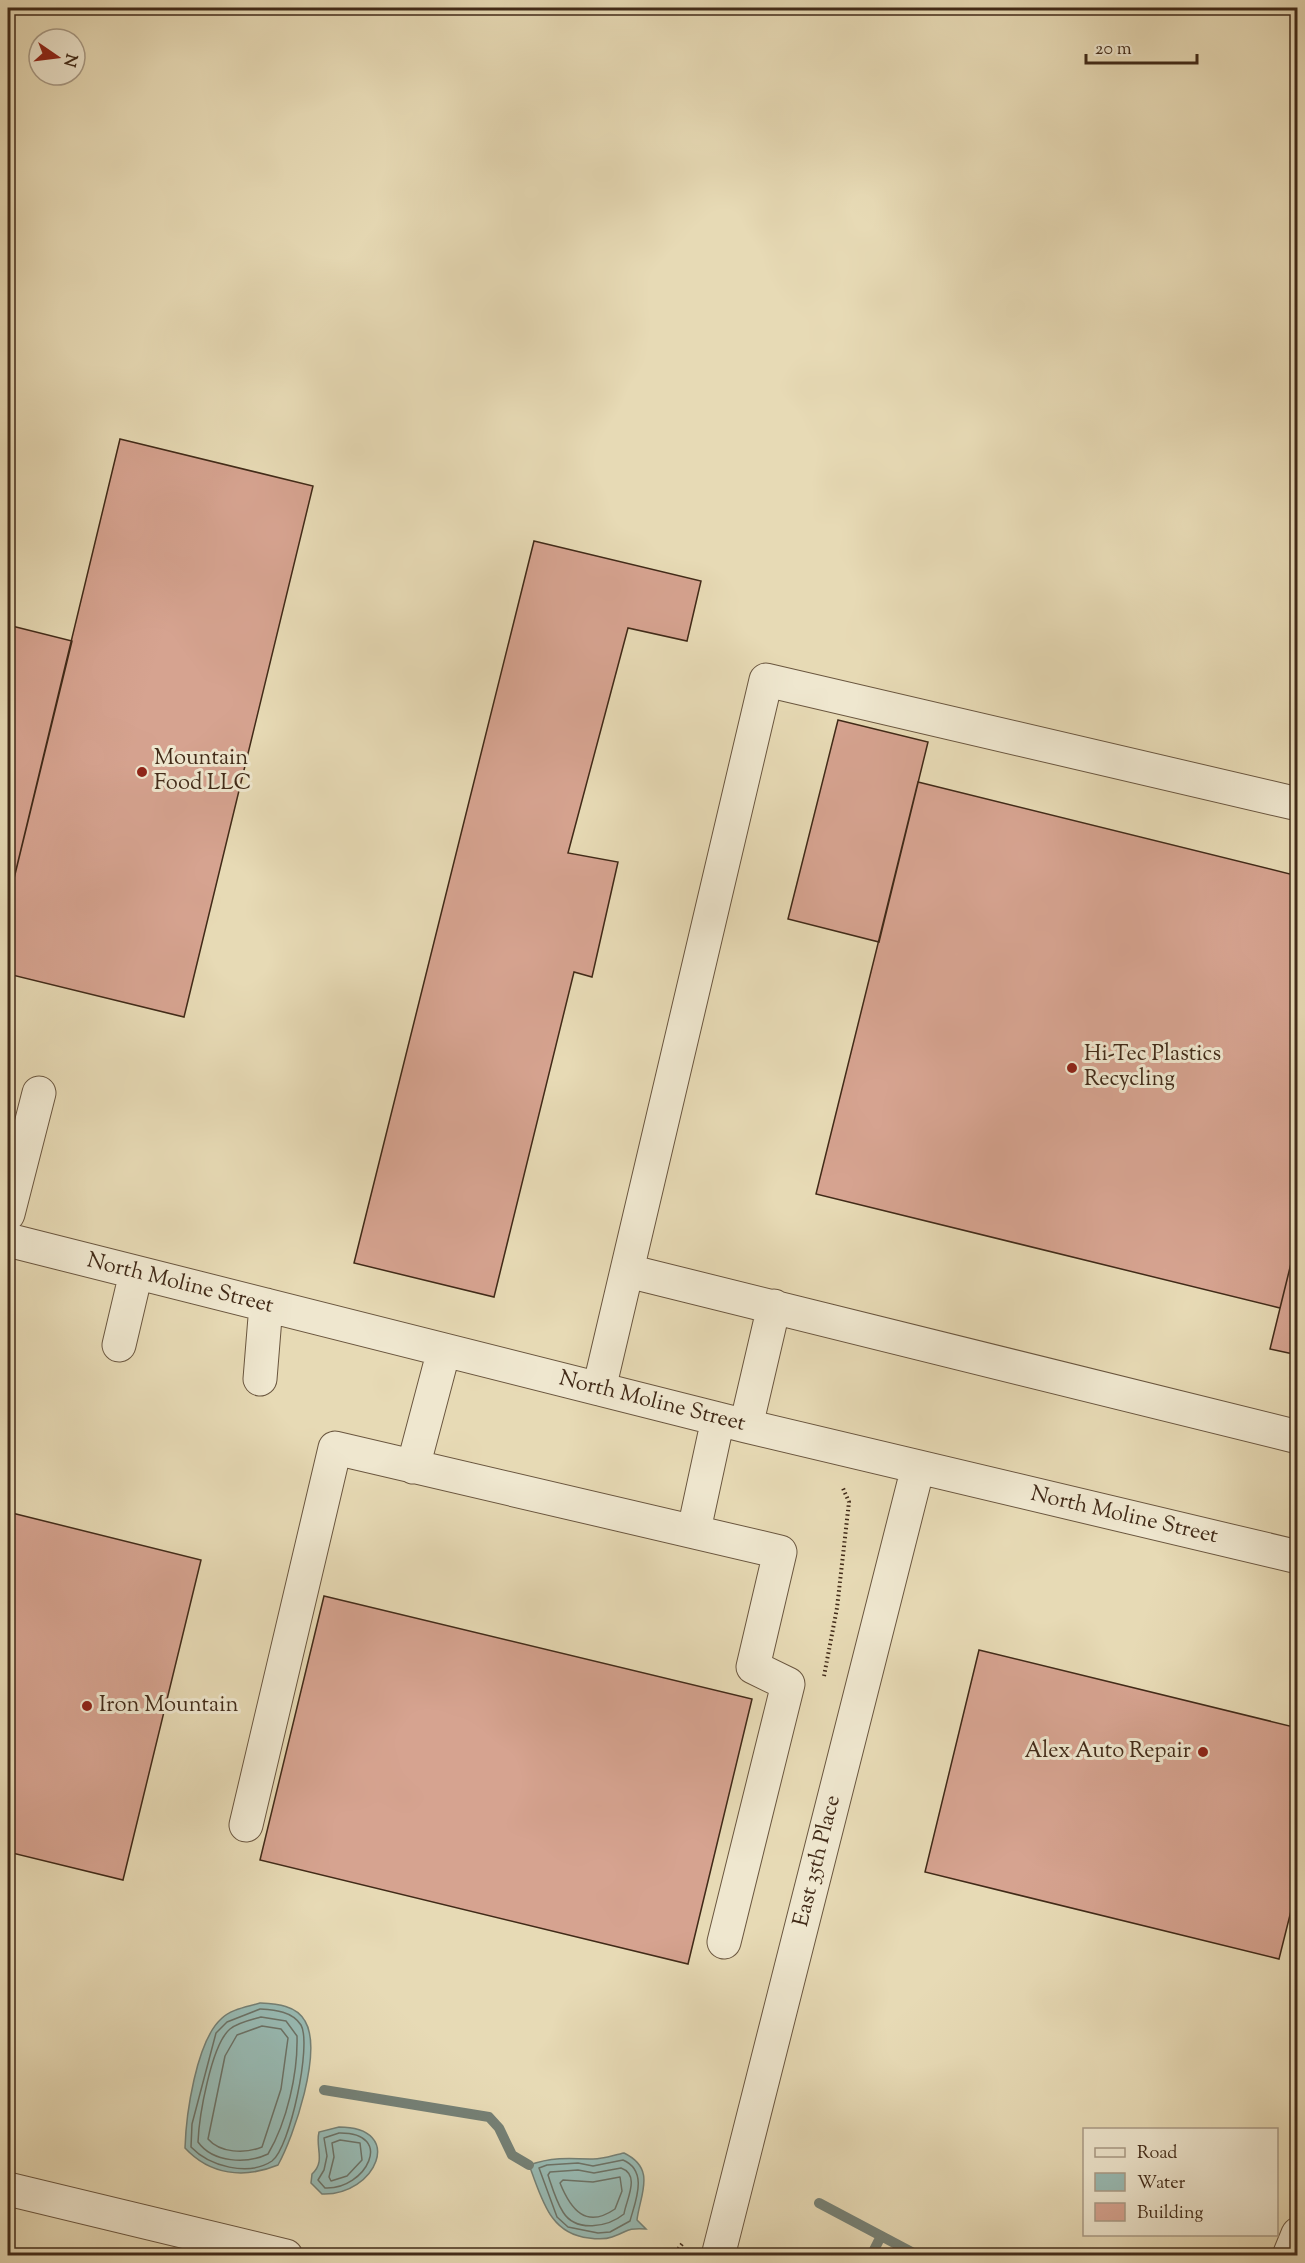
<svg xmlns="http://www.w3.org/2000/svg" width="1305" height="2263" viewBox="0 0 1305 2263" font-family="'Sorts Mill Goudy',serif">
<rect width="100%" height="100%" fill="#e7dab5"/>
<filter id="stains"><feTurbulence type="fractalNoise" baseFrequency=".00333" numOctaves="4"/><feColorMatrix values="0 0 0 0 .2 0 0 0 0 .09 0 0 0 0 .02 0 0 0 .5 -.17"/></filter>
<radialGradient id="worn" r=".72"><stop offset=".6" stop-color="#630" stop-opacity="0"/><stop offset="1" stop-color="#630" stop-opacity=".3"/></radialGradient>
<path fill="#98bab3" stroke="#758075" stroke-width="1.5" d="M260,2003c17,1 36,2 45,18 18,30 -11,115 -27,144 -34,14 -68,10 -93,-17 1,-33 11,-106 36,-129 10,-10 26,-12 39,-16z
M339,2127c67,0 37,69 -17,67l-11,-11 1,-9c14,-13 3,-26 7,-42z
M624,2153c33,16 16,41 13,67l9,9c-22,-1 -16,2 -34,8 -8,3 -16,2 -23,1 -40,-4 -47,-40 -60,-73 22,-8 40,-7 62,-6 10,1 23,-4 33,-6z"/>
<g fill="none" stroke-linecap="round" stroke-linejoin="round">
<path stroke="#6c7266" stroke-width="1.5" d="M260,2009c15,1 32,2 41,16 11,19 -11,123 -29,136 -24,16 -63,5 -81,-14l1,-23 24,-91 11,-11z
M261,2017l25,4 11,15c1,37 -10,86 -29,118 -21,10 -55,9 -70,-12 1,-25 13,-97 32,-113 9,-7 21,-9 31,-12z
M262,2026l19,3 7,9 -7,51 -19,58c-17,7 -42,6 -54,-8l17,-83 12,-21z
M339,2133c57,-1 27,57 -14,55l-7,-8 6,-10 3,-14 -3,-18z
M340,2140l20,3 2,17 -15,16 -16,5 -2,-4 5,-20 -2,-14z
M623,2160c26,11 12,42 7,61l-20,11 -12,1 -30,-6 -11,-10 -18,-49 8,-3 31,-2 15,3z
M621,2168c20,7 5,32 3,46 -16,13 -48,19 -61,-2 -7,-11 -11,-25 -15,-37l2,-3 28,-2 16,3z
M620,2177l2,14 -7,18c-29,20 -44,1 -55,-26l3,-3 30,2z"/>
<path stroke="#758075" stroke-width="10" d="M324,2090l165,27 10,11 13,27 17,10
M819,2203l100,53
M871,2256l10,-20
M1054,2256l1,-1"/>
</g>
<path fill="#d6a390" stroke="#412a18" stroke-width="1.5" d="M120,439l193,47 -129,531 -176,-43v-71z
M534,541l167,40 -14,60 -59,-13 -60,225 50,9 -26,115 -18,-5 -80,325 -140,-34z
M8,625l64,16 -64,262z
M838,720l90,22 -49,200 -91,-23z
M918,782l380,94v359l-18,73 -464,-114z
M1298,1235v120l-28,-6z
M8,1512l193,48 -78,320 -115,-28z
M324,1596l428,103 -64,265 -428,-104z
M979,1650l319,78v155l-19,76 -354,-87z"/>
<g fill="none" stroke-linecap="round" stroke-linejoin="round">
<defs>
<path id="minor" d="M8,1214l31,-121
M8,1240l738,186 552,131
M628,1271l670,166
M119,1345l17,-72
M260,1379l6,-74
M599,1389l167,-709 532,124
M746,1426l28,-120
M413,1467l31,-117
M694,1530l24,-111
M246,1825l89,-377 445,104 -27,115 35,17 -64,258
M8,2189l278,67
M718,2256l200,-789
M1289,2256l9,-22"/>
</defs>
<use href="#minor" stroke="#6a563f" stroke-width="35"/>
<path stroke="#412a18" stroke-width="4" stroke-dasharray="1.5 3" stroke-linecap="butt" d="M824,1676l13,-68 12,-106 -7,-16
M673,2256l9,-12"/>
<use href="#minor" stroke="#efe7cf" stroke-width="33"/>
</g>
<g fill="#8f2418" stroke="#efe7cf" stroke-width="2">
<circle cx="142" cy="772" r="6"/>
<circle cx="1072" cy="1068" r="6"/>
<circle cx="87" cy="1706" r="6"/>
<circle cx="1203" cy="1752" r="6"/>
</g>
<g text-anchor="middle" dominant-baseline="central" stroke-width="6" stroke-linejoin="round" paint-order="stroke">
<g font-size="22" fill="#412a18" stroke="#efe7cf" text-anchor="start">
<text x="154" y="759">Mountain<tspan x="154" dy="25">Food LLC</tspan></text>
<text x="1084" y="1055">Hi-Tec Plastics<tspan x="1084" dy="25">Recycling</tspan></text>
<text x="99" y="1706">Iron Mountain</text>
<text x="1191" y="1752" text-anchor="end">Alex Auto Repair</text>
</g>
<g font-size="22" fill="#412a18" stroke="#efe7cf">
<text transform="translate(180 1284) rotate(14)">North Moline Street</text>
<text transform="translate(652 1402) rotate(14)">North Moline Street</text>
<text transform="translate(1124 1516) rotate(13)">North Moline Street</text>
<text transform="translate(818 1861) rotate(-76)">East 35th Place</text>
</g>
</g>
<rect width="1305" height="2263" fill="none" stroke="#e7dab5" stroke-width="30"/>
<rect x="9" y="9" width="1287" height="2245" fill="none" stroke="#412a18" stroke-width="3"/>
<rect x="15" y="15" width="1275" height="2233" fill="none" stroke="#412a18" stroke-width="1.5"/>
<rect x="1083" y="2128" width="195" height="108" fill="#efe7cf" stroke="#a99b86" stroke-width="1.5"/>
<rect x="1095" y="2148" width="30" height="9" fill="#efe7cf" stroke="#a99b86" stroke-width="1.5"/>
<text x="1137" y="2158" font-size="18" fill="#412a18">Road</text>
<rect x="1095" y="2173" width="30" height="18" fill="#98bab3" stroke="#a99b86" stroke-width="1.5"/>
<text x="1137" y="2188" font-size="18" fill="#412a18">Water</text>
<rect x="1095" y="2203" width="30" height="18" fill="#d6a390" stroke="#a99b86" stroke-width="1.5"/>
<text x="1137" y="2218" font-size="18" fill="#412a18">Building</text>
<g transform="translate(57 57) rotate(104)"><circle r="28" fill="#efe7cf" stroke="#a99b86" stroke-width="1.5"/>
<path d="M0-4.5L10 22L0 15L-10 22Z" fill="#8f2418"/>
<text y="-9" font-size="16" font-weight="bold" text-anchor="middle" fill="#412a18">N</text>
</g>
<path d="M1086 54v9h111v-9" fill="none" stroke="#412a18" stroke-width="3"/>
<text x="1095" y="54" font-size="18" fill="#412a18" stroke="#efe7cf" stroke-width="4.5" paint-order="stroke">20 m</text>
<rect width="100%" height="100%" filter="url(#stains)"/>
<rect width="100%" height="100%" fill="url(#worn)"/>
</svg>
